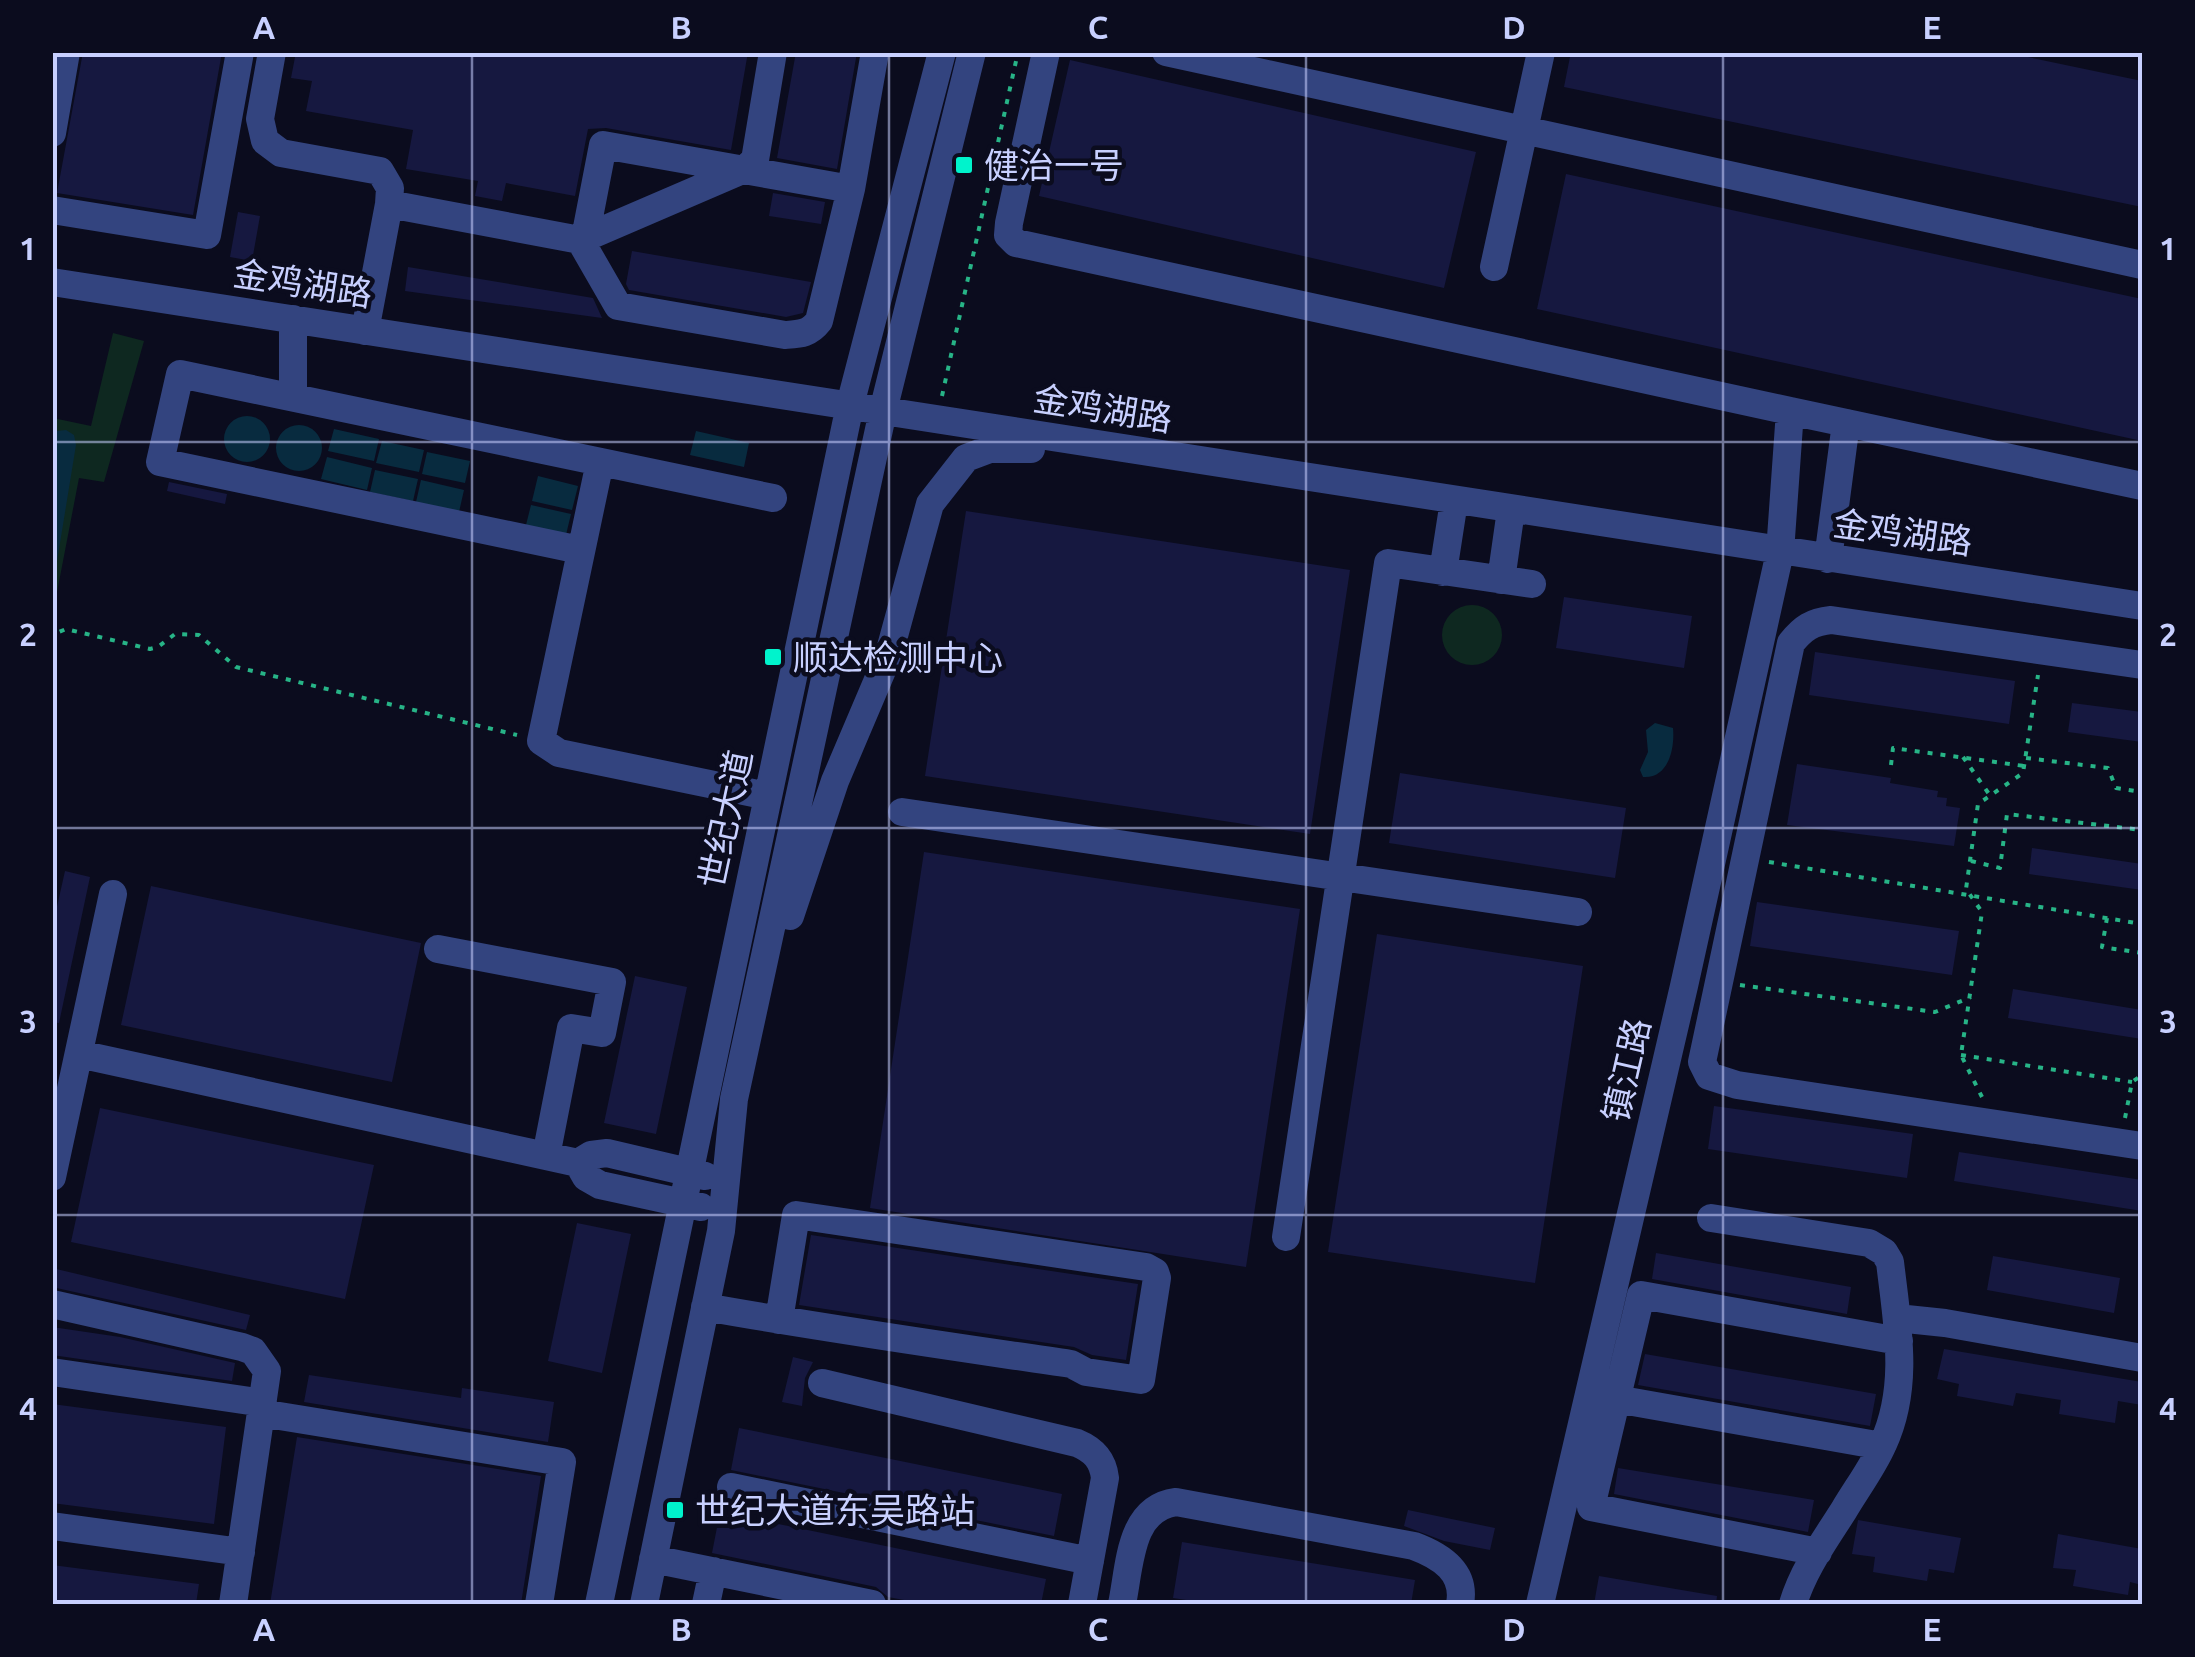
<svg xmlns="http://www.w3.org/2000/svg" width="2195" height="1657" viewBox="0 0 2195 1657" font-family="Ubuntu,'Noto Sans SC',sans-serif">
<rect width="100%" height="100%" fill="#0b0c1e"/>
<path fill="#0e2820" d="M113,333l31,8 -40,141 -25,-4 -26,135v-195l38,8z
M1442 635a30 30 0 1 1 60 0a30 30 0 1 1-60 0Z"/>
<path fill="#082b3f" d="M224 439a23 23 0 1 1 46 0a23 23 0 1 1-46 0Z
M276 448a23 23 0 1 1 46 0a23 23 0 1 1-46 0Z
M334,429l45,10 -5,22 -46,-10z
M66,430l8,5 2,10 -23,141v-147l4,-8z
M696,431l53,12 -5,24 -54,-12z
M382,441l42,9 -5,22 -43,-9z
M427,452l43,9 -5,22 -43,-9z
M327,457l45,11 -5,22 -46,-11z
M375,470l43,9 -5,22 -43,-9z
M538,476l40,10 -6,24 -40,-9z
M421,480l43,10 -5,22 -43,-10z
M531,505l40,9 -6,25 -40,-10z
M1655,723l18,5c2,21 -5,51 -30,49l-3,-7 8,-18 -2,-22z"/>
<path fill="#161840" d="M83,52h139l-29,163 -136,-22z
M296,52h452l-17,98 -125,-22 -18,1 -13,67 -69,-13 -4,18 -27,-5 3,-15 -72,-12 7,-39 -107,-19 6,-30 -21,-3z
M796,52h61l-20,117 -60,-11z
M1571,52h433l138,29v126l-578,-120z
M1070,60l406,92 -32,136 -405,-92z
M1566,174l576,125v142l-605,-132z
M773,193l52,9 -4,22 -52,-8z
M238,212l22,4 -8,45 -22,-4z
M632,251l179,31 -8,31 -17,4 -157,-27 -3,-6z
M408,267l185,31 9,20 -197,-27z
M169,482l58,12 -2,10 -58,-13z
M966,511l384,59 -40,264 -385,-58z
M1564,597l128,19 -8,52 -128,-20z
M1815,652l200,29 -6,43 -200,-29z
M2072,703l70,9v30l-74,-10z
M1797,764l94,14 -1,5 48,8 -1,6 10,1 -1,8 14,2 -6,38 -167,-21z
M1400,773l226,35 -11,70 -226,-35z
M2032,848l110,16v26l-113,-16z
M924,852l376,57 -54,358 -376,-59z
M65,871l25,6 -31,146 -7,-1v-93z
M151,886l270,57 -29,139 -271,-57z
M1757,902l202,29 -7,44 -202,-29z
M1377,934l206,32 -48,317 -207,-31z
M635,976l52,11 -31,147 -52,-11z
M2013,989l129,21v29l-134,-21z
M1714,1106l199,28 -6,44 -199,-29z
M100,1108l274,57 -29,134 -274,-57z
M1959,1152l183,28v31l-188,-30z
M577,1223l54,11 -29,139 -54,-12z
M811,1235l327,49 -12,76 -34,-5 -18,-8 -275,-42z
M1656,1253l195,34 -4,27 -195,-35z
M1993,1256l127,22 -6,35 -127,-23z
M52,1268l198,47 -4,15 -194,-43z
M52,1327l68,10 115,26 -3,18 -180,-26z
M1944,1349l198,33v23l-24,-4 -3,22 -56,-9 2,-14 -45,-7 -3,13 -56,-10 2,-12 -22,-5z
M1645,1354l231,40 -6,32 -232,-41z
M793,1357l20,5 -8,16 -3,28 -20,-4z
M309,1375l152,23 1,-10 92,14 -6,40 -244,-40z
M52,1404l174,23 -12,97 -162,-21z
M739,1428l323,66 -8,42 -323,-66z
M297,1437l244,39 -20,128h-251z
M1618,1468l196,32 -6,32 -194,-38z
M1408,1510l87,18 -5,22 -46,-9 -40,-15z
M720,1512l326,67 -5,25h-116l-37,-7 -12,-10 -164,-34z
M1858,1520l103,18 -7,35 -25,-4 -2,12 -54,-9 2,-15 -23,-3z
M2058,1534l84,15v36l-12,-3 -2,13 -55,-9 3,-16 -23,-2z
M1182,1542l233,38 -4,24h-198l-40,-6z
M52,1565l147,19 -3,20h-144z
M1599,1576l118,20 -1,8h-122z"/>
<g fill="none" stroke-linecap="round" stroke-linejoin="round">
<path stroke="#27b487" stroke-width="4" stroke-dasharray="5 8" stroke-linecap="butt" d="M942,396l76,-344
M52,642l7,-10 7,-3 84,20 8,-2 17,-13 24,1 37,32 281,68
M1963,757l26,37
M2026,758l82,10 8,20 26,4
M1891,765l2,-17 131,18
M1971,861l29,7 7,-54 135,16
M1769,862l373,62
M2107,918l-5,29 40,6
M1740,985l195,27 36,-15
M1961,1055l171,27
M1982,1097l-21,-42 21,-143 -16,-23 12,-85 45,-31 15,-98
M2125,1118l7,-36 10,-7"/>
<path stroke="#33447f" stroke-width="28" d="M272,52l-12,67 5,22 16,12 99,18 10,17 -1,16
M1046,52l-37,171 -1,12 8,8 774,168
M1166,52l976,213
M52,133l14,-81
M52,210l155,25 33,-183
M585,238l18,-93 248,44 24,-137
M580,240l38,66 167,29c15,-1 24,-1 34,-14l32,-132
M1494,267l47,-215
M52,282l2090,324
M365,331l24,-127 191,36 165,-71 10,-9 18,-108
M293,397v-78
M600,462l-59,279 18,12 209,43
M580,550l-420,-88 20,-88 593,124
M1828,559l18,-136
M1443,572l11,-71
M1501,580l10,-70
M2142,665l-311,-45c-19,2 -28,8 -40,23l-89,419 7,14 28,9 405,61
M902,812l676,100
M790,916l45,-135 54,-127 41,-150 36,-46 24,-9h41
M438,949l174,33 -10,51 -31,-5 -25,128
M79,1054l499,109
M52,1177l61,-283
M701,1207l-101,-22 -14,-8 -8,-14 13,-8 16,-2 98,23
M1711,1218l158,25 15,9 6,10c7,61 20,124 -7,182 -10,23 -26,44 -39,66 -19,30 -41,60 -51,94
M1286,1237l102,-674 144,21
M52,1304l190,43 11,4 14,20 -34,233
M705,1307c122,22 244,39 366,57l15,8 55,8 16,-102 -2,-6 -9,-5 -350,-52 -17,105
M1897,1318l48,5 197,35
M52,1372l211,31
M822,1383l255,60c17,7 26,17 28,35l-23,126
M1616,1399l266,47
M261,1413l301,49 -23,142
M731,1487l359,74
M52,1526l189,26
M1818,1552l-227,-45 50,-212 258,46
M653,1559l219,45
M599,1604l251,-1199 92,-353
M644,1604l77,-373 13,-132 149,-688 89,-359
M706,1604l7,-33
M1122,1604c8,-38 7,-96 54,-102l238,44c27,10 52,26 46,58
M1540,1604l144,-618 96,-434 10,-141 352,75"/>
</g>
<path fill="none" stroke="#c8d0ff" stroke-width="2.5" stroke-opacity="0.55" d="M472,52v1552M889,52v1552M1306,52v1552M1723,52v1552M52,442h2090M52,828h2090M52,1215h2090"/>
<g fill="#00f3cc" stroke="#0b0c1e" stroke-width="4">
<rect x="954" y="155" width="20" height="20" rx="5"/>
<rect x="763" y="647" width="20" height="20" rx="5"/>
<rect x="665" y="1500" width="20" height="20" rx="5"/>
</g>
<g text-anchor="middle" dominant-baseline="central" stroke-width="9" stroke-linejoin="round" paint-order="stroke">
<g font-size="35" fill="#c8d0ff" stroke="#0b0c1e" text-anchor="start">
<text x="984" y="165">健治一号</text>
<text x="793" y="657">顺达检测中心</text>
<text x="695" y="1510">世纪大道东吴路站</text>
</g>
<g font-size="35" fill="#c8d0ff" stroke="#0b0c1e">
<text transform="translate(303 283) rotate(9)">金鸡湖路</text>
<text transform="translate(1103 408) rotate(9)">金鸡湖路</text>
<text transform="translate(1903 532) rotate(8)">金鸡湖路</text>
<text transform="translate(725 819) rotate(-78)">世纪大道</text>
<text transform="translate(1626 1070) rotate(-77)">镇江路</text>
</g>
</g>
<rect width="2195" height="1657" fill="none" stroke="#0b0c1e" stroke-width="110"/>
<rect x="55" y="55" width="2085" height="1547" fill="none" stroke="#c8d0ff" stroke-width="4"/>
<g font-size="32" text-anchor="middle" font-weight="bold" fill="#c8d0ff">
<text x="264" y="39">A</text>
<text x="681" y="39">B</text>
<text x="1098" y="39">C</text>
<text x="1514" y="39">D</text>
<text x="1932" y="39">E</text>
<text x="28" y="260">1</text>
<text x="2168" y="260">1</text>
<text x="28" y="646">2</text>
<text x="2168" y="646">2</text>
<text x="28" y="1033">3</text>
<text x="2168" y="1033">3</text>
<text x="28" y="1420">4</text>
<text x="2168" y="1420">4</text>
<text x="264" y="1641">A</text>
<text x="681" y="1641">B</text>
<text x="1098" y="1641">C</text>
<text x="1514" y="1641">D</text>
<text x="1932" y="1641">E</text>
</g>
</svg>
